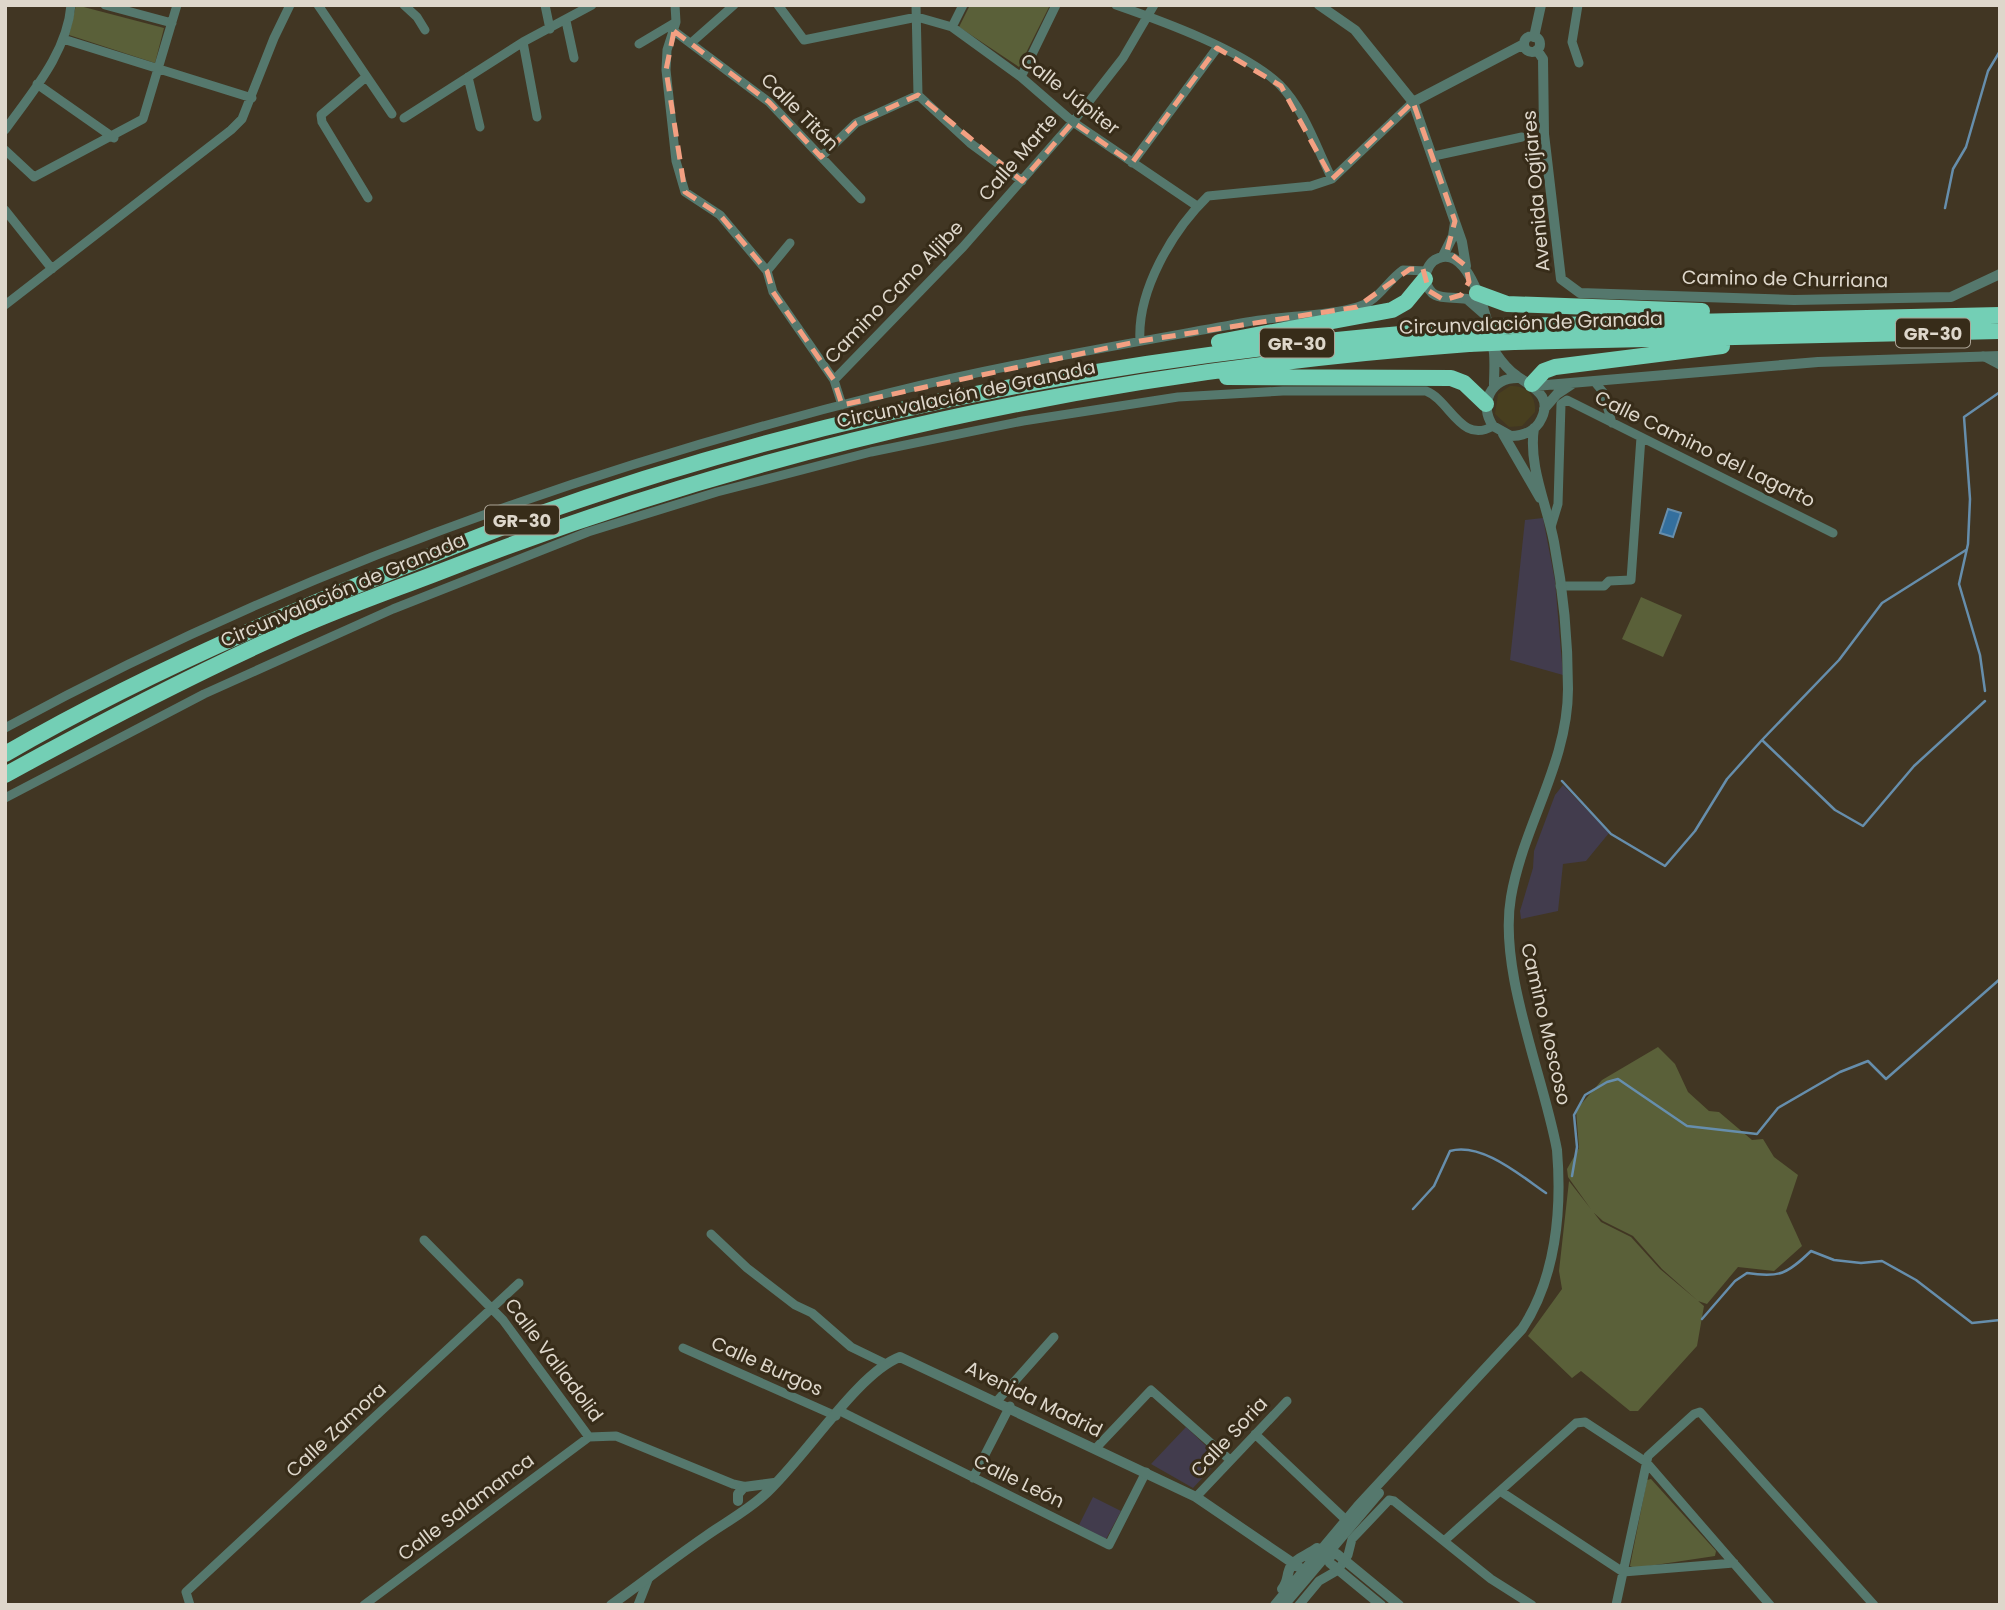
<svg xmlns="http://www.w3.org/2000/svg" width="2005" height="1610" viewBox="0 0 2005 1610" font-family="Poppins,sans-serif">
<rect width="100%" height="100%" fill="#413623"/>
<path fill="#423c4d" d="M1543,518l12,63 8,94 -53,-15 15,-140z
M1563,785l46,48 -23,28 -23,3 -5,47 -37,8 -1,-8 13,-43 1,-17 21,-56z
M1186,1427l34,32 -27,29 -42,-24z
M1093,1497l28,14 -15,28 -27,-14z"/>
<path fill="#5a6039" d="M76,5l88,23 -9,35 -86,-28z
M970,5h80l-31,62 -60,-40z
M1641,597l41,18 -19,42 -41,-18z
M1658,1047l17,17 13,28 21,19 10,1 33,28 11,-1 11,18 24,18 -12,36 16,35 -28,25 -36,-4 -31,37 -9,-3 -36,-32 -29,-33 -30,-15 -10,-9 -25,-35 -1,-8 12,-21 -3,-38 26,-30z
M1569,1181l32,41 30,15 29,32 44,37 -7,40 -59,65h-8l-49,-40 -9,7 -44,-42 34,-47 -3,-18z
M1651,1479l65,72 -1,5 -80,12 -5,-2 17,-86z"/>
<path fill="#483f1f" d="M1510,386c16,-1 26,9 25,26l-13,14 -13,1 -14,-13 3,-20z"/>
<path fill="#336f9e" stroke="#668eac" stroke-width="2" d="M1668,509l13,4 -8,24 -13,-4z"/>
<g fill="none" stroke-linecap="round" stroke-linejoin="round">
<path stroke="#668eac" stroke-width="2.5" d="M1945,208l8,-39 13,-22 22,-76 12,-20
M1985,691l-5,-36 -21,-71 9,-40 2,-45 -6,-82 36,-25
M1762,740l77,-80 43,-57 84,-53
M1562,781l49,53 54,32 30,-35 32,-52 35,-39 73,70 28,16 51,-60 71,-65
M1572,1176l5,-29 -3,-32 11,-20 22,-13 11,-3 69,47 70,8 21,-26 62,-36 28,-11 18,18 114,-100
M1413,1209l21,-23 16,-35c32,-9 71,25 96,42
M1702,1319l33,-38 12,-8c33,5 40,1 64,-22l23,9 27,3 21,-2 34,19 56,43 28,-3"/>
<path stroke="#55786d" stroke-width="9" d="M105,5l67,18
M318,5l74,109
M404,5l13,12 8,13
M545,5l5,24
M675,5l1,17 -9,28 -1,20 10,91 9,31 35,23 47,56 6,21 61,88 8,25
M778,5l26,35 113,-23 35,10 69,50 52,45 124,84
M916,5l2,90
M1116,5c46,16 129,46 164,80 24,24 37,64 52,94
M1578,5l-6,37 7,21
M566,21l8,37
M952,27l11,-22
M674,31l95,71 92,97
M63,39l189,59
M523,42l14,75
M691,43l43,-38
M639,44l37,-22
M366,77l-45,38 1,7 46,76
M468,77l12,50
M1021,77l35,-72
M37,84l77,54
M918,95l52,48 52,38
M404,118l119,-76 69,-37
M5,130c27,-38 62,-77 66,-125
M5,150l29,27 109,-58 34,-114
M1434,156l88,-19
M821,157l35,-34 62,-28
M1132,163l85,-115
M5,210l47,59
M767,271l23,-28
M5,305l226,-175 11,-11 32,-81 16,-33
M1140,341c-3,-50 32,-110 68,-145l103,-10 21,-7 81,-77
M1983,356l17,9
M834,380l129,-133 110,-125 50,-64 31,-53
M1594,381l9,11 9,31
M1551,527l7,-23 3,-100 6,-4 266,133
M1560,586h44l5,-5 22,-1 10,-143
M5,728c277,-151 578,-259 883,-335 118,-29 239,-49 359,-71 35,-7 76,-5 110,-15 22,-6 29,-25 46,-37l23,1
M5,798l199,-104 189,-85 195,-77 129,-40 154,-40 152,-31 155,-24 105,-6h143c24,9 35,54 67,35
M711,1234l36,34 48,37 17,8 39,34 33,16
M424,1240l79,80 86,117 27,-1 117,48 14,3
M683,1348l153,68
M997,1401l57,-64
M840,1411l269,134 37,-73
M1255,1434l91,86
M1096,1448l55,-58 79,70
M973,1478l37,-72
M1500,1491l123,81 111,-9
M1196,1497l91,-96
M1444,1541l132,-118 9,-1 61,40 124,143
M190,1605l-4,-13 333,-309
M364,1605l225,-168
M638,1605l11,-28
M1299,1605l20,-24 19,-11 10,-15 4,-16 37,-39 5,1 97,78 41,26
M1616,1605l32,-149 46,-42 6,-2 174,193"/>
<path stroke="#55786d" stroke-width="10" d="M1319,5l36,25 58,72 49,140 4,24
M1524 44a8 8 0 1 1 16 0a8 8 0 1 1-16 0Z
M1534,37l7,-32
M1537,50l6,9 1,75 17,145 19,14 214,7 157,-3 49,-23
M1413,102l111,-58
M1443,256l10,-20 2,-13
M1483,313l-16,-14c-19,-4 -36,5 -42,-20 1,-9 5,-18 14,-21 32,-13 52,72 55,95 1,11 0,22 0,33
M1495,352c6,9 13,18 22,24 17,12 38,21 22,47 -7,10 -17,13 -28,13l-18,-10c-15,-22 -2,-49 26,-48
M1535,386l283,-24 182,-6
M1544,409l13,-15 15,-10
M1503,434l37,64
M738,1501v-7l6,-7 30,-4
M1327,1553l3,10 51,42
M1322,1555l15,-1 62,51
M1282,1589c7,-8 4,-15 9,-23 6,-9 17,-11 26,-18
M611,1605c32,-23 63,-47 95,-69 20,-14 39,-24 57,-40 40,-35 94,-123 137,-139l296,140 107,73
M1275,1605l83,-99 164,-177c34,-51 40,-119 35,-179 -14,-76 -59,-179 -46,-253 12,-71 57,-134 57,-208 0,-48 -5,-100 -14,-147 -7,-37 -26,-76 -20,-114
M1284,1605l95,-112"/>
<path stroke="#73cfb5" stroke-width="16" d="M1477,293l30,11 195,7
M1509,326l491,-11
M1219,342l173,-32 14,-8 19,-23
M1514,342l486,-11
M1227,377l224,1 13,5 22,21
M1532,384l12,-13 11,-4 167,-21
M5,754c124,-72 257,-131 390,-184 43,-17 86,-35 130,-51 302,-109 621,-168 941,-190
M5,775c91,-50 182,-98 276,-140 49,-23 101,-41 151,-60 338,-133 675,-204 1037,-231"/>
<path stroke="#73cfb5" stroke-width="16" d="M1466,329l43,-3
M1469,344l45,-2"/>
</g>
<path fill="none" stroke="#f3a082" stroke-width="5" stroke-dasharray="14 9" stroke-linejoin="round" d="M674,31l95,71 52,55 35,-34 62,-28 104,86 51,-59 59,41 85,-115 64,38 51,93 81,-77 42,119 -8,30 19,15 3,16 -8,13 -17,5 -15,-9 -6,-22h-13l-53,38 -217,34 -298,64 -8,-25 -61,-88 -6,-21 -47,-56 -35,-23 -19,-122z"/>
<g text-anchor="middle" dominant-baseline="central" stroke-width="6" stroke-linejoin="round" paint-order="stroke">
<g fill="#372c19" stroke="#aca496" stroke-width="2">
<rect x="1896" y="318.5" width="74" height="29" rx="5"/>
<rect x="1260" y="328.5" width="74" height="29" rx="5"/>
<rect x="485" y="505.5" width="74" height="29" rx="5"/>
</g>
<g font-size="18" font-weight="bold" fill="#ded7cb">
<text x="1933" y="333">GR-30</text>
<text x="1297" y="343">GR-30</text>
<text x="522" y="520">GR-30</text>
</g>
<g font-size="19" fill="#ded7cb" stroke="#372c19">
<text transform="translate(1070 94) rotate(38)">Calle Júpiter</text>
<text transform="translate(800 112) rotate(45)">Calle Titán</text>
<text transform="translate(1018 157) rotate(-49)">Calle Marte</text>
<text transform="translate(1536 191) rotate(-95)">Avenida Ogíjares</text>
<text transform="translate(1785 279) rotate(1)">Camino de Churriana</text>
<text transform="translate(894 292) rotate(-46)">Camino Cano Aljibe</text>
<text transform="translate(1531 323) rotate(-2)">Circunvalación de Granada</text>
<text transform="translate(966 394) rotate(-12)">Circunvalación de Granada</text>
<text transform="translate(1705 449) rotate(26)">Calle Camino del Lagarto</text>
<text transform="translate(343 590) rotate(-23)">Circunvalación de Granada</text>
<text transform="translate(1546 1024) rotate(77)">Camino Moscoso</text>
<text transform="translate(554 1360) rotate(53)">Calle Valladolid</text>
<text transform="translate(767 1366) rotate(24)">Calle Burgos</text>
<text transform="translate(1034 1399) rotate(26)">Avenida Madrid</text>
<text transform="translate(336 1430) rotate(-43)">Calle Zamora</text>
<text transform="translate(1229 1437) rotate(-47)">Calle Soria</text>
<text transform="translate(1019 1481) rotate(26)">Calle León</text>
<text transform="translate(466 1507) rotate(-37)">Calle Salamanca</text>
</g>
</g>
<rect width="2005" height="1610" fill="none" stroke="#ded7cb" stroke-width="14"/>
</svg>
